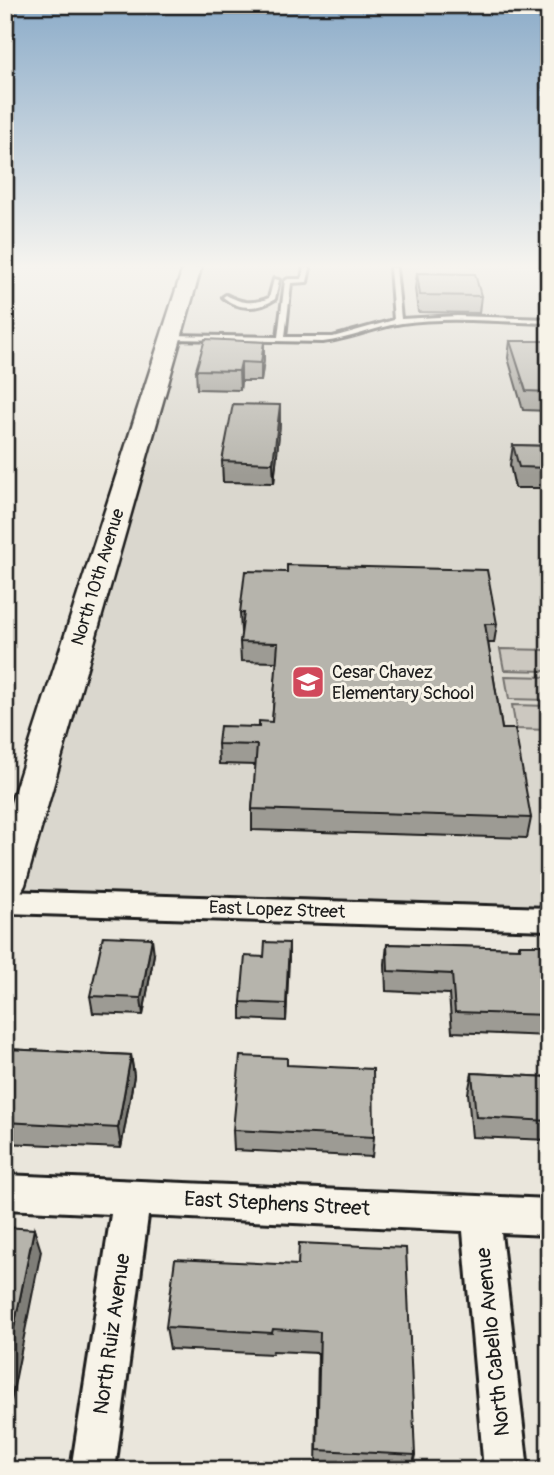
<svg xmlns="http://www.w3.org/2000/svg" width="554" height="1475" viewBox="0 0 554 1475" font-family="Pangolin,sans-serif">
<rect width="100%" height="100%" fill="#eae6dc"/>
<filter id="ink" filterUnits="userSpaceOnUse"><feTurbulence type="fractalNoise" baseFrequency=".0143" numOctaves="2"/><feDisplacementMap in="SourceGraphic" scale="14" xChannelSelector="R" yChannelSelector="G"/><feConvolveMatrix kernelMatrix="1 2 1 2 8 2 1 2 1" color-interpolation-filters="sRGB"/></filter>
<g filter="url(#ink)">
<path fill="#dad7ce" d="M192,268h357v246h-9l9,28v377l-544,-17z"/>
<path fill="#ccc8c0" stroke="#74726e" stroke-width="2" d="M500,649l49,1v21l-45,-1z
M505,676l44,1v23l-40,-1z
M512,705l37,1v24l-33,-1z"/>
<g fill="none" stroke-linecap="round" stroke-linejoin="round">
<defs>
<path id="lane" d="M304,268h6l-3,14 -16,1 -6,54h48l61,-17 -4,-52h6l5,51 56,-3 92,3v4c-49,-1 -99,-7 -147,0 -27,4 -52,16 -79,19l-152,-3 -4,-2 4,-2 107,2 7,-56 3,-2h14z
M274,279l5,1 -4,19c-16,11 -37,11 -52,-2l3,-2c15,8 26,10 43,3z"/>
<path id="street" d="M5,891l544,17v22l-544,-17z
M5,1175l544,24v36l-48,-2 27,237h-44l-21,-239 -315,-15 -33,254h-44l40,-256 -106,-5z"/>
<path id="secondary" d="M183,268h18l-176,617 -6,11 -14,4v-79z"/>
</defs>
<use href="#lane" stroke="#1c1c1c" stroke-width="6"/>
<use href="#street" stroke="#1c1c1c" stroke-width="6"/>
<use href="#secondary" stroke="#1c1c1c" stroke-width="5"/>
<use href="#lane" fill="#f7f3e8" fill-rule="evenodd"/>
<use href="#street" fill="#f7f3e8" fill-rule="evenodd"/>
<use href="#secondary" fill="#f7f3e8" fill-rule="evenodd"/>
</g>
<path fill="#9d9b94" stroke="#1c1c1c" stroke-width="2" d="M417,273l64,23 -2,17 -61,-1 -3,-23z
M510,341l39,8v62l-26,-1 -15,-52z
M264,342v18l-3,21h-20l-1,9 -43,-1 -1,-19z
M280,424l-6,59 -51,-1 -1,-21z
M513,445l36,1v42h-34l-5,-23z
M240,613l257,11 -3,19h-6l14,86 29,89 -4,20 -275,-8v-21l4,-44 -37,-1 -1,-20 54,-22 5,-60 -36,-1 -1,-19 2,-10h-1z
M289,943l-3,78 -45,-2v-17l23,-45z
M387,944l132,4v-3h30v91l-97,-4 -3,-38 -63,-3 -1,-27z
M154,954l-11,61 -50,-2 -3,-17z
M5,1049l126,6 3,21 -13,72 -116,-5z
M287,1065l87,72 -2,20 -138,-7 -1,-20z
M472,1073l77,4v63l-77,-3 -4,-44z
M298,1265l117,190 -3,15 -96,-1 2,-116 -45,-2 -1,3 -102,-5 -4,-22z"/>
<path fill="#7f7e78" stroke="#1c1c1c" stroke-width="2" d="M264,342v18l-3,21v-18z
M241,362v19l-1,9 -1,-19z
M280,405v19l-6,59 -1,-20z
M152,938l2,16 -11,61 -2,-17z
M289,943v17l-3,61v-17z
M131,1055l3,21 -13,72 -3,-20z
M34,1229l7,22 -36,181v-60z"/>
<path fill="#b6b4ac" stroke="#1c1c1c" stroke-width="2" d="M417,273l58,1 6,22 -61,-1z
M205,339l59,3 -3,21 -20,-1 -2,9 -43,-1z
M510,341h36l3,8v43l-23,-1z
M233,404l47,1 -7,58 -51,-2z
M513,445l36,1v22l-30,-1z
M287,565l200,5 10,54h-12l17,105h13l16,89 -279,-9 5,-64 -39,-1 2,-18 39,1v-6l13,1 6,-79 -38,-1 4,-29h-4l5,-42 42,1z
M103,936l49,2 -11,60 -51,-2z
M265,942l24,1 -3,61 -45,-2 4,-46 19,1z
M387,944l133,4 -1,-3h30v70l-94,-3 -3,-38 -64,-3z
M5,1049l126,6 -13,73 -113,-6z
M240,1056l47,2v7l86,4 1,68 -141,-7z
M472,1073l77,4v44l-73,-4z
M5,1227l29,2 -29,143z
M299,1243l107,5 9,207 -98,-5 3,-118 -47,-3 -1,4 -106,-6 9,-68 123,6z"/>
</g>
<linearGradient id="sky" x2="0" y2="1"><stop stop-color="#8cacc9"/><stop offset="0.56" stop-color="#f6f4ef"/><stop offset="1" stop-color="#f6f4ef" stop-opacity="0"/></linearGradient>
<rect width="554" height="475" fill="url(#sky)"/>
<defs>
<symbol id="school-square" viewBox="-11 -11 22 22"><rect x="-9" y="-9" width="18" height="18" rx="4" fill="#d1495b" stroke="#f7f3e8"/><path d="M0-5L7-2L0 1L-7-2ZM-4 1L0 2.5L4 1V4Q0 6-4 4Z" fill="#fff"/></symbol>
</defs>
<g fill-rule="evenodd">
<use href="#school-square" x="289" y="663" width="38" height="38"/>
</g>
<g text-anchor="middle" dominant-baseline="central" stroke-width="6" stroke-linejoin="round" paint-order="stroke">
<g font-size="18" fill="#1c1c1c" stroke="#f7f3e8">
<text transform="translate(98 577) rotate(-73)">North 10th Avenue</text>
<text transform="translate(277 910) rotate(2)">East Lopez Street</text>
</g>
<g font-size="18" fill="#1c1c1c" stroke="#f7f3e8" text-anchor="start">
<text x="332" y="672">Cesar Chavez<tspan x="332" dy="21">Elementary School</tspan></text>
</g>
<g font-size="21" fill="#1c1c1c" stroke="#f7f3e8">
<text transform="translate(277 1204) rotate(3)">East Stephens Street</text>
<text transform="translate(112 1334) rotate(-82)">North Ruiz Avenue</text>
<text transform="translate(493 1342) rotate(-96)">North Cabello Avenue</text>
</g>
</g>
<rect width="554" height="1475" fill="none" stroke="#f7f3e8" stroke-width="28"/>
<rect x="14" y="14" width="526" height="1447" fill="none" stroke="#1c1c1c" stroke-width="2.5" filter="url(#ink)"/>
</svg>
